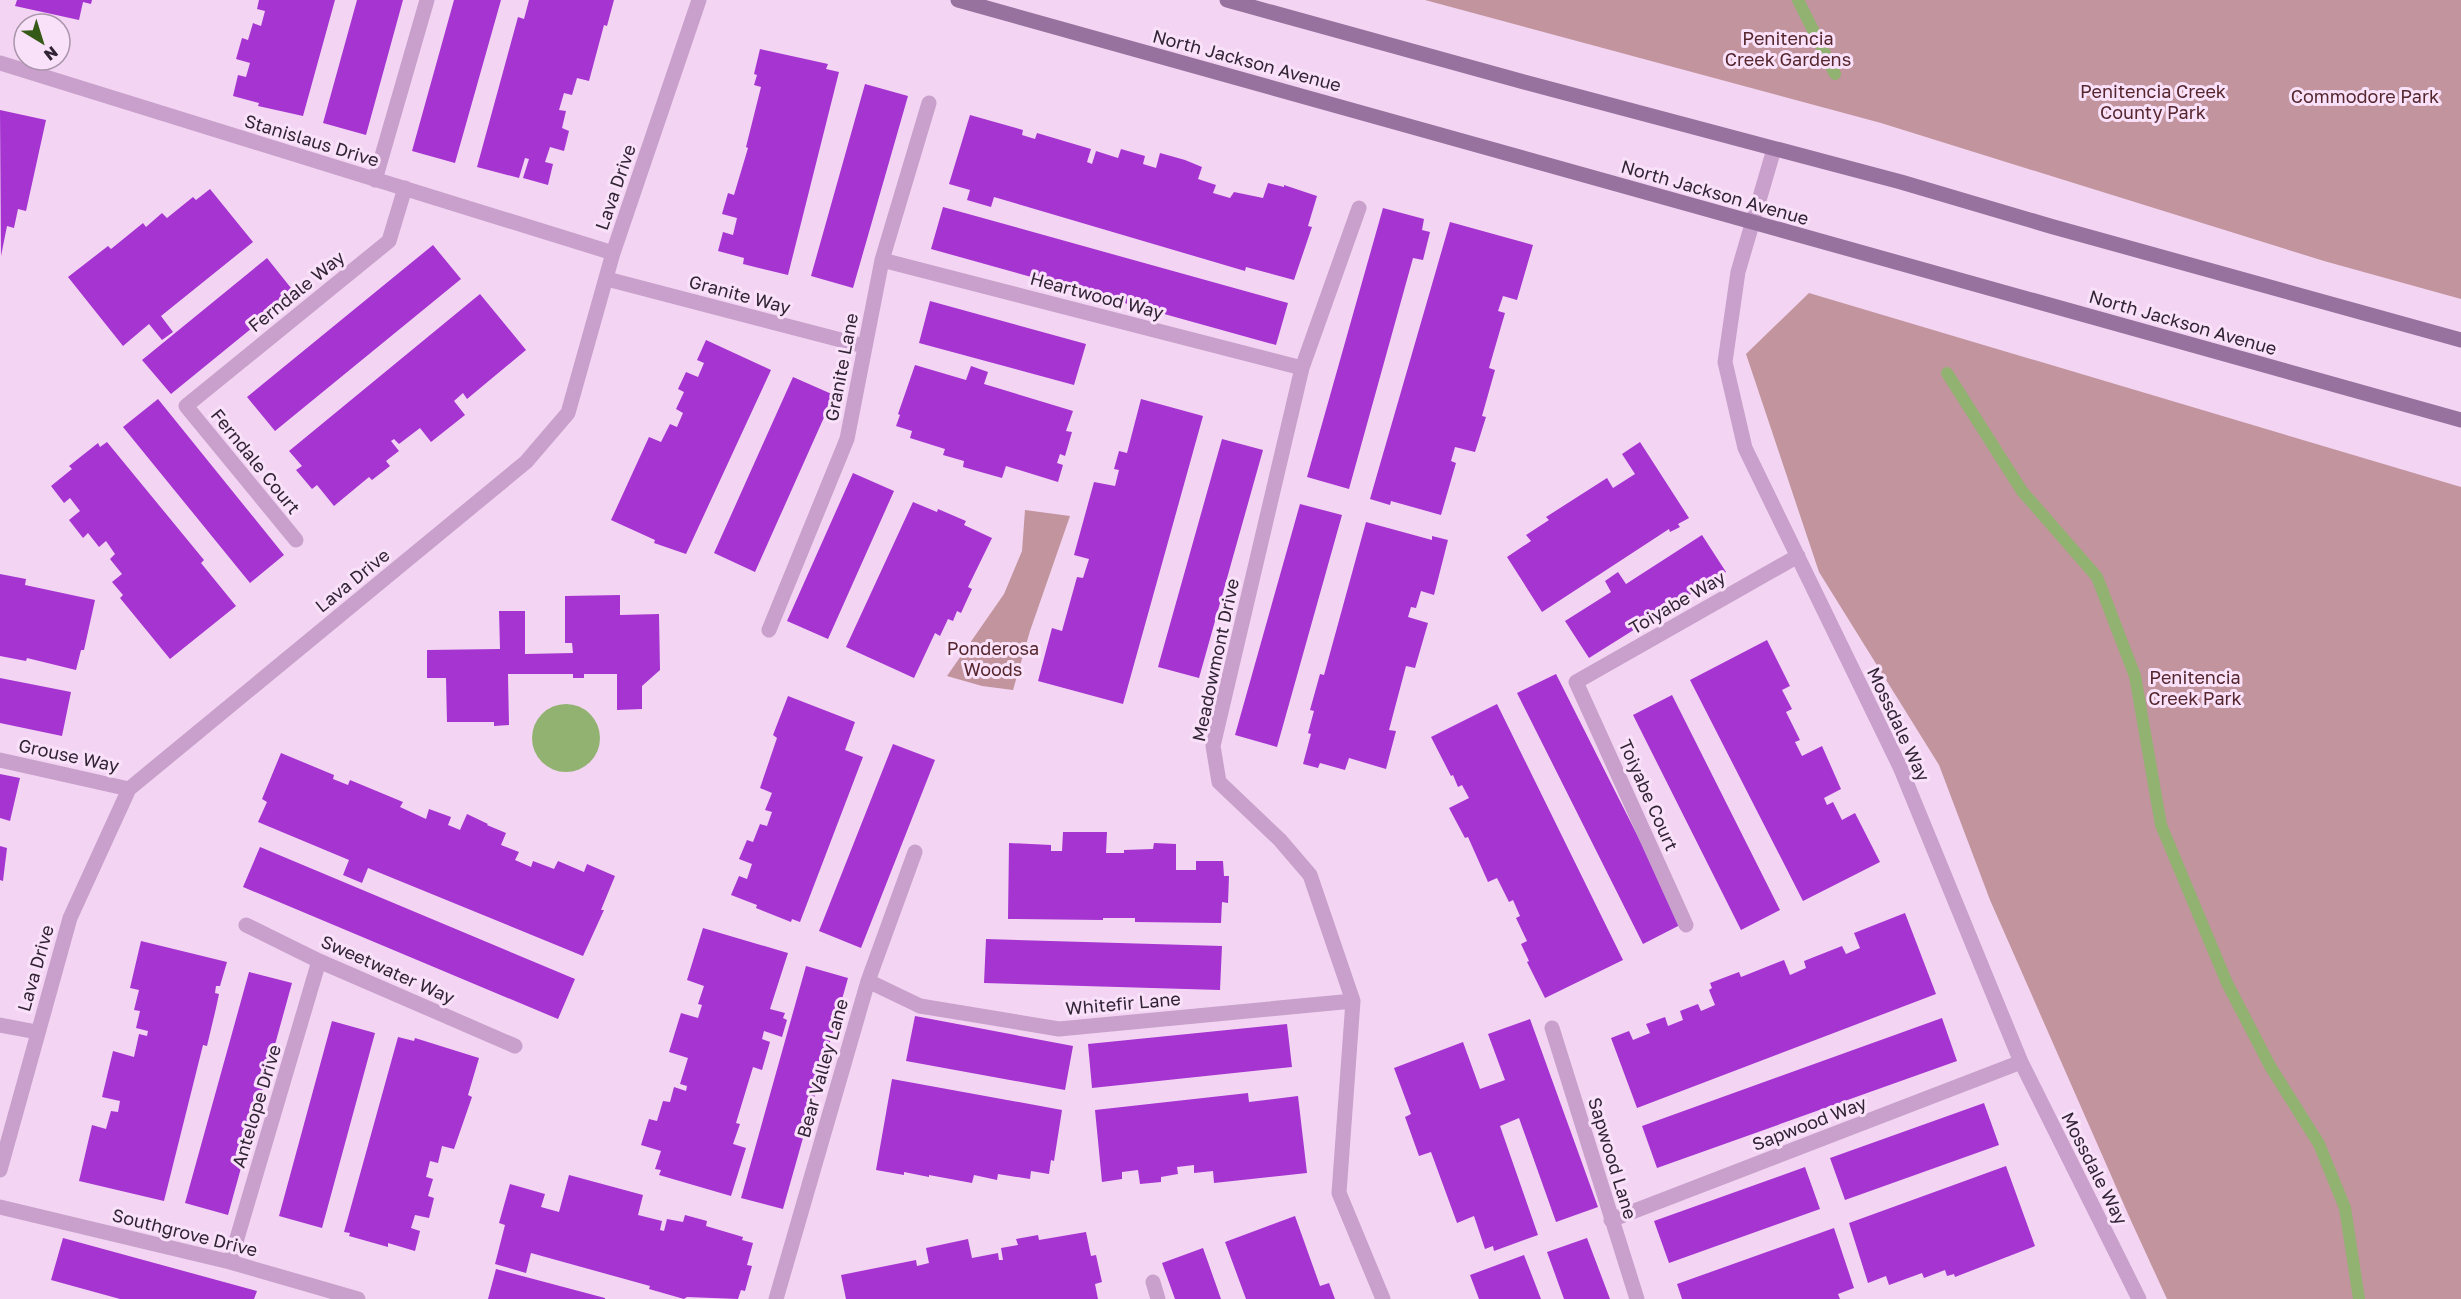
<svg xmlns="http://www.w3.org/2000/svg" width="2461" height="1299" viewBox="0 0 2461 1299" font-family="'Golos Text',sans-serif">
<rect width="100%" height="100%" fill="#f3d5f3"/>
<path fill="#c2949d" d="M1425,0h1036v299l-137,-38 -443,-138z
M1809,293l652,194v812h-294l-35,-76 -142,-323 -51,-135 -120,-193 -73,-218z
M1025,510l45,6 -40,115 -17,59 -31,-4 -35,-10 57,-82 18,-43z"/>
<path fill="#91b271" d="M532 738a34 34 0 1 1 68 0a34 34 0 1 1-68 0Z"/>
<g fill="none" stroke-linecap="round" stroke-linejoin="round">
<path stroke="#91b271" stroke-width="12" d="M1798,0l37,74
M1947,373l75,118 75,86 38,99 26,149 66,158 43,83 49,78 26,64 14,91"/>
</g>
<path fill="#a534d1" d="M17,0h75l-1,4 -8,-2 -4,18 -64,-14z
M259,0h76l-32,116 -45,-10 1,-3 -26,-7 5,-21 8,2 4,-14 -14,-4 6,-21 6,2 5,-17 8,3 4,-15 -8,-2z
M357,0h46l-37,135 -43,-12z
M454,0h47l-46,163 -43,-12z
M529,0h85l-7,26 -3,-1 -15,56 -12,-3 -5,17 -8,-2 -5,17 7,1 -4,17 7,3 -5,20 -14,-4 -5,15 8,2 -5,21 -25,-7 6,-19 -4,-1 -6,20 -42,-11 41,-150 6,2z
M760,49l68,15 -2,5 13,3 -51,203 -45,-11 1,-6 -26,-7 5,-19 10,3 4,-17 -15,-4 6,-21 6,2 14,-47 -2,-1 15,-60 -7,-2 3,-10 -3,-1z
M865,84l43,12 -55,192 -42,-12z
M0,110l46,10 -20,91 -8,-2 -4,19 -7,-2 -6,30z
M970,115l53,15 -1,5 13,4 2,-6 54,16 -4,13 5,2 4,-13 22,7 3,-9 24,7 -2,8 13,4 4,-15 25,7 17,7 -4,12 18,6 -3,8 17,5 4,-6 29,6 5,-15 16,4v-2l33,11 -9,30 4,1 -18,53 -48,-13 -1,4 -251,-74 -3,10 -24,-7 3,-10 -21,-6z
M210,189l43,53 -92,74 12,16 -11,8 -13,-16 -26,22 -55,-69 40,-31 3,3 32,-26 3,4 16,-14 5,5 26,-21 3,3z
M943,207l345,96 -12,42 -345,-96z
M1383,208l41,11 -2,11 8,2 -7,28 -10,-2 -64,231 -42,-12z
M1450,222l83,23 -16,55 -14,-4 -5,15 7,2 -16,55 6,2 -13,46 4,1 -11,35 -20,-5 -4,14 5,2 -15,52 -50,-14 -1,4 -20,-6z
M433,245l28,34 -186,152 -28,-34z
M267,258l28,35 -124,101 -29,-34z
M480,294l46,56 -59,49 -4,-6 -9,8 11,14 -34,27 -11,-14 -21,16 -5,-5 -3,2 8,10 -13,10 4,5 -18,14 -3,-3 -35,29 -17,-21 -5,4 -16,-19 6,-4 -13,-15z
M930,301l156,43 -12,41 -155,-42z
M706,340l65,30 -85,184 -32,-11 1,-3 -44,-20 38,-83 12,5 9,-18 7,3 6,-14 -7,-4 8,-17 -6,-3 8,-17 12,5 6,-14 -7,-3z
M915,365l51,15 5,-14 17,6 -4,12 89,27 -7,20 6,1 -7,24 -5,-2 -3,9 6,2 -5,17 -52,-16 -4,12 -39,-11 1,-6 -21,-6 2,-6 -35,-11 2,-7 -16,-5 4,-11 -2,-1z
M793,377l41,18 -79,177 -41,-19z
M158,399l126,156 -34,28 -127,-156z
M1141,399l62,17 -80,288 -85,-23 14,-53 10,3 15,-54 6,1 6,-19 -15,-4 20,-73 21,4 4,-16 -5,-1 5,-18 8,2z
M1222,439l41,11 -64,228 -41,-11z
M107,442l97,118 -3,3 35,43 -66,53 -50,-61 3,-3 -11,-13 10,-8 -12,-15 5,-5 -9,-13 -7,6 -11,-14 -5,5 -14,-18 11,-9 -10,-13 -6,5 -13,-17 21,-17 -3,-3 29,-23 2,4z
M1640,442l49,76 -11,6 2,3 -10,5 -1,-3 -127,83 -35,-55 24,-16 -5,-6 23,-15 -3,-3 61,-39 6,10 22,-14 -13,-20z
M853,473l41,18 -66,148 -41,-18z
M913,502l24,10 1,-3 28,12 -2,4 28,13 -24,49 4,2 -11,24 -4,-2 -4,10 -5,-2 -8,17 -5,-3 -21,45 -68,-31z
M1300,504l42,11 -65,232 -42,-12z
M1366,522l66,18v-4l16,4 -14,55 -13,-4 -5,17 -5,-1 -3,10 20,6 -13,45 -9,-2 -17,64 7,1 -10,38 -37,-11 -4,12 -25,-7 -2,5 -15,-4 8,-30 -3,-1 6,-22 -4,-1 10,-36 4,1z
M1702,535l24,37 -137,86 -24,-37 46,-29 -6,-11 13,-9 8,12z
M0,574l26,5 -1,6 70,15 -11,50h-3l-5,20 -49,-12 -1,3 -26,-5z
M620,595v20l39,-1 1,56 -18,16v23l-25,1v-36h-33v4h-11v-4h-65l1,51 -15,1v-4h-47l-1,-44h-19v-28l73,-1 -1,-38h26v43l48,-1 -1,-10h-7v-47z
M1767,640l23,46 -8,4 10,19 -6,3 14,28 -5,2 7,14 20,-10 19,43 -17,9 3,7 6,-3 9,18 13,-7 25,49 -77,39 -113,-221z
M1556,674l126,250 -39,20 -126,-251z
M0,678l71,14 -9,44 -62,-13z
M1672,695l108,215 -39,20 -108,-215z
M788,696l67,26 -10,28 18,7 -63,165 -8,-3 -1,3 -35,-14 1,-3 -26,-10 8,-19 8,3 5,-15 -13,-5 8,-19 6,2 7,-18 7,2 5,-14 -7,-2 7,-17 -12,-5 17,-50 -4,-3z
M1497,704l126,256 -78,38 -18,-36 2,-1 -8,-17 6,-3 -11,-23 4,-2 -7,-16 -4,2 -12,-24 -9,4 -20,-45 -3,1 -16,-30 20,-10 -7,-13 -4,2 -5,-12 -2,1 -20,-39z
M893,744l42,16 -74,188 -42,-17z
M281,753l53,22 -1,4 15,6 2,-5 53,22 -3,5 26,12 3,-10 22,8 -3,8 12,5 7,-16 21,10 -1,1 19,8 -5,12 18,7 -4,8 16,7 2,-6 21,8 4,-8 26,11 3,-8 28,12 -14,34h3l-21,46 -215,-88 -6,15 -19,-8 6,-15 -91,-38 9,-20 -5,-3z
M0,774l20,4 -10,43 -10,-3z
M1063,832h44l-1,21h18v-3l29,-1 1,-6 22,1v26h20v-9h27l1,15h5l-1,27 -6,-1 -1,21 -86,-1v-4h-32v2l-95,-1 1,-76 42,2v6h11z
M0,846l7,2 -4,33 -3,-1z
M260,847l315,132 -17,40 -315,-132z
M1905,913l31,81 -299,114 -26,-70 18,-7 4,9 17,-7 -4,-9 19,-7 3,9 15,-6 -3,-9 18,-7 3,7 14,-6 -6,-15 3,-2 -2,-5 29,-11 2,5 43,-17 6,15 16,-7 -2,-7 38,-15 4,8 14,-6 -6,-15z
M703,928l85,25 -18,56 15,4 -2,5 4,2 -5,17 -18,-6 -2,8 8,3 -8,28 -9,-3 -17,56 4,1 -7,20 13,4 -15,48 -72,-21 2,-5 -6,-1 6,-18 -20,-6 8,-26 8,2 6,-20 7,1 4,-15 12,4 1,-5 -7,-2 8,-26 -19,-6 12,-39 17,5 4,-13 -4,-1 6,-18 -17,-6z
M986,939l236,7 -2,44 -236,-7z
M141,941l86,21 -7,24h-4l-1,7 4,1 -3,14 -9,38 -4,-1 -39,156 -85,-20 13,-56 14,4 5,-18 7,1 2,-11 -18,-4 11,-46 21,6 5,-23 8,2 1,-5 -12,-3 4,-17 -6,-1 5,-20 -9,-2z
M806,966l42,12 -65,231 -42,-11z
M249,972l43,11 -64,232 -43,-12z
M915,1016l158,30 -8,44 -159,-29z
M1942,1018l15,43 -300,107 -15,-42z
M1530,1019l68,188 -42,15 -37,-104 -19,8 38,109 -44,16 -1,-5 -8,3 -11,-33 -17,7 -26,-71 -12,4 -14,-39 6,-3 -17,-46 69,-26 17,47 25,-9 -17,-46z
M332,1021l43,12 -53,195 -43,-12z
M1287,1024l5,43 -200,21 -4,-44z
M398,1037l16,4 1,-3 64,20 -11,37 4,2 -18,52 -12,-3 -4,17 -8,-2 -4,16 7,2 -5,17 6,2 -5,20 -14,-3 -4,13 9,3 -5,20 -27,-8v4l-39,-11 1,-3 -6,-1z
M892,1079l170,31 -8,51 -3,-1 -2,14 -18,-3 -1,8 -32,-5 -1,6 -23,-5 -2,8 -43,-8v2l-25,-5v3l-28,-5z
M1248,1093l1,9 49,-6 9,77 -93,10 -1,-12 -19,2v-8l-17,2 1,7 -17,3v5l-21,2 -2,-14 -16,2v7l-20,3 -7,-72z
M1984,1103l15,42 -154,55 -15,-42z
M2006,1166l29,80 -80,31 -1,-3 -7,2 -2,-6 -21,8 -2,-5 -33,12 -3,-9 -18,7 -19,-60z
M1805,1167l15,42 -151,54 -15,-42z
M569,1175l74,20 -5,20 24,6 -2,9 4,1 3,-12 16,3 2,-7 22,6 -1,5 37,11 -1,3 11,3 -6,22 5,1 -7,25 -4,-1 -3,9 -51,-2 -3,2 -35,-10 1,-3 -119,-33 -5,20 -31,-9 10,-39 -6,-2 11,-39 35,10 -4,13 18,5z
M1295,1216l25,70 9,-3 6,16h-89l-21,-57z
M1834,1228l20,60 -16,6 2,5h-158l-5,-15z
M1086,1232l5,24 5,-1 6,27 -7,2 3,15h-252l-5,-24 75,-15 1,6 12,-3 -3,-15 42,-9 4,19 26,-5 1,7h4l-2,-12 17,-3 -2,-6 22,-4 1,5z
M63,1238l194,53 -3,8h-134l-69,-19z
M1587,1238l23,61h-46l-17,-47z
M1203,1248l18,51h-46l-13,-36z
M1524,1255l17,44h-62l-9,-24z
M496,1269l109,29v1h-117z"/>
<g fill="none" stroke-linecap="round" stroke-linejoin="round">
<path stroke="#c8a0cb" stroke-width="15" d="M0,63l613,190
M1774,149l-36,123 -13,90 20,86 155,319 121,295 118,237
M375,180l52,-180
M1359,208l-57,160 -89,378 6,36 61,58 30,35 43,126 -14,192 44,106
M882,260l420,108
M607,279l257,67
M296,540l-110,-134 203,-165 16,-53
M769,630l78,-191 35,-179 47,-157
M0,760l129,29
M246,925l73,36 196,85
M1686,925l-110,-243 222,-126
M868,981l52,25 139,23 294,-28
M0,1025l37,7
M1552,1028l85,271
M0,1170l70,-252 59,-129 397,-327 42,-49 45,-160 86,-253
M0,1207l230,55 128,37
M1611,1220l410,-158
M230,1262l89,-301
M1153,1282l5,17
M776,1299l92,-318 47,-129"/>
<path stroke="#97729f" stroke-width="15" d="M958,0l1503,420
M1227,0l297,82 377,100 149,44 411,114"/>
</g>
<g text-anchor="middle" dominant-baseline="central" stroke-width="6" stroke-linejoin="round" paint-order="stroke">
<g font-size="18" fill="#55262d" stroke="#fae1fa">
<text x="1788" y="38">Penitencia<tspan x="1788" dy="21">Creek Gardens</tspan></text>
<text x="2153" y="91">Penitencia Creek<tspan x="2153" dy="21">County Park</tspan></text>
<text x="2365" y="96">Commodore Park</text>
<text x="993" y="648">Ponderosa<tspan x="993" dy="21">Woods</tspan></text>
<text x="2195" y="677">Penitencia<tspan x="2195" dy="21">Creek Park</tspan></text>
</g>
<g font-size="18" fill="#312434" stroke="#fae1fa">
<text transform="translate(1247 60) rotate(15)">North Jackson Avenue</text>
<text transform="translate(312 140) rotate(17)">Stanislaus Drive</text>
<text transform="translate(615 187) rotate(-71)">Lava Drive</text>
<text transform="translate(1715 192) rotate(16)">North Jackson Avenue</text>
<text transform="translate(296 291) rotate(-39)">Ferndale Way</text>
<text transform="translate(740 294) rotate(15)">Granite Way</text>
<text transform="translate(1097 295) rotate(15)">Heartwood Way</text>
<text transform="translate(2183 322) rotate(16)">North Jackson Avenue</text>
<text transform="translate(841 367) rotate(-79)">Granite Lane</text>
<text transform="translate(256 461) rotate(51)">Ferndale Court</text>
<text transform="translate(352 580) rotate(-39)">Lava Drive</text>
<text transform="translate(1677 602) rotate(-30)">Toiyabe Way</text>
<text transform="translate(1215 660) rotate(-78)">Meadowmont Drive</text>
<text transform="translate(1899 724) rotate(65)">Mossdale Way</text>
<text transform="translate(69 755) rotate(12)">Grouse Way</text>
<text transform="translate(1649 795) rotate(66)">Toiyabe Court</text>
<text transform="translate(35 968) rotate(-74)">Lava Drive</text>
<text transform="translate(388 969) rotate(24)">Sweetwater Way</text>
<text transform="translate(1123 1003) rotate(-5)">Whitefir Lane</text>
<text transform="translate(822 1068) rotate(-74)">Bear Valley Lane</text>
<text transform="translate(256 1106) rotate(-73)">Antelope Drive</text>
<text transform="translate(1809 1123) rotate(-21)">Sapwood Way</text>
<text transform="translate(1613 1158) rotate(73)">Sapwood Lane</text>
<text transform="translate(2095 1168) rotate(63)">Mossdale Way</text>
<text transform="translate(185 1232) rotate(14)">Southgrove Drive</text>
</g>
</g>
<g transform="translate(42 42) rotate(142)"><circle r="28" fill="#fae1fa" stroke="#aa95ab" stroke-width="1.5"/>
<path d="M0-4.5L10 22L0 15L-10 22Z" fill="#355916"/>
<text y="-9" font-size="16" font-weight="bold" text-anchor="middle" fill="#312434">N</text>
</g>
</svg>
